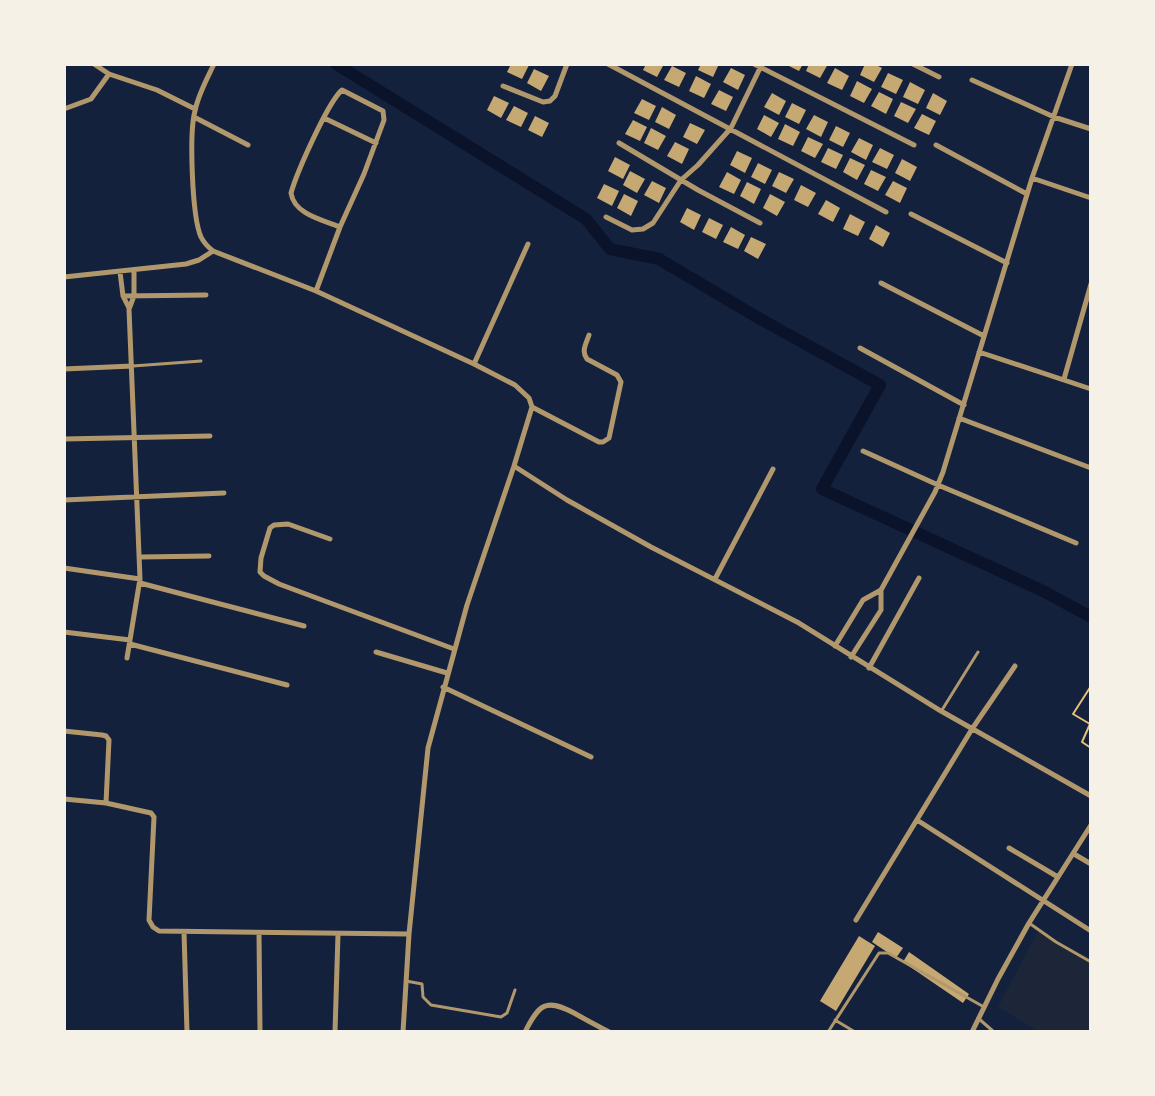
<svg xmlns="http://www.w3.org/2000/svg" width="1155" height="1096" viewBox="0 0 1155 1096" font-family="Mulish,sans-serif">
<rect width="100%" height="100%" fill="#14213d"/>
<path fill="#1d2539" d="M1038,931l53,27v74h-52l-41,-25z"/>
<g fill="none" stroke-linecap="round" stroke-linejoin="round">
<path stroke="#0b132b" stroke-width="12" d="M336,64l250,155 24,30 49,10 103,61 118,65 -58,104 221,102 48,26"/>
</g>
<path fill="#c6a872" d="M511,64l18,1 -7,14 -15,-7z
M646,64h18l-7,13 -14,-7z
M701,64h18l-6,13 -15,-7z
M785,64h18l-4,7z
M809,64h19l-8,14 -14,-7z
M865,64h9l8,4 -8,14 -14,-7z
M672,66l14,7 -7,14 -15,-7z
M731,68l14,7 -7,15 -15,-8z
M835,68l14,8 -7,14 -15,-7z
M534,69l15,7 -8,15 -14,-8z
M888,73l15,7 -7,14 -15,-7z
M696,76l15,8 -7,14 -15,-7z
M857,81l15,8 -8,14 -14,-7z
M910,82l15,8 -7,14 -15,-7z
M719,90l14,7 -7,14 -15,-7z
M879,92l14,7 -7,15 -15,-8z
M772,93l14,8 -7,14 -15,-8z
M933,93l14,8 -7,14 -14,-7z
M494,96l15,7 -8,15 -14,-8z
M642,99l14,7 -7,14 -15,-7z
M901,102l15,7 -8,14 -14,-7z
M792,103l14,7 -7,14 -14,-7z
M514,106l14,7 -7,14 -15,-7z
M662,107l14,8 -7,14 -14,-7z
M922,114l14,7 -7,14 -15,-7z
M764,115l15,8 -8,14 -14,-8z
M814,115l14,7 -7,15 -15,-8z
M535,116l14,7 -7,14 -14,-7z
M633,120l14,7 -7,14 -15,-7z
M690,123l15,7 -8,14 -14,-7z
M785,124l15,8 -7,14 -15,-7z
M836,126l14,7 -7,14 -14,-7z
M651,128l15,8 -8,14 -14,-7z
M808,137l15,7 -8,14 -14,-7z
M859,138l14,7 -7,15 -15,-8z
M675,142l14,7 -7,15 -15,-8z
M828,148l15,7 -7,14 -15,-7z
M880,148l14,7 -7,14 -15,-7z
M737,151l15,7 -7,15 -15,-8z
M615,157l15,8 -7,14 -15,-8z
M850,158l15,7 -8,15 -14,-8z
M902,159l15,8 -7,14 -15,-8z
M758,163l14,7 -7,14 -14,-7z
M871,170l15,7 -8,14 -14,-7z
M630,171l15,8 -8,14 -14,-8z
M727,172l14,8 -7,14 -15,-7z
M779,172l15,7 -8,14 -14,-7z
M652,181l14,7 -7,15 -15,-8z
M893,181l14,7 -7,15 -15,-8z
M747,182l14,7 -7,15 -14,-8z
M604,184l15,7 -7,15 -15,-8z
M801,185l15,8 -8,14 -14,-7z
M624,194l14,7 -7,15 -14,-8z
M770,194l15,8 -8,14 -14,-8z
M826,200l14,8 -7,14 -15,-8z
M687,208l14,7 -7,15 -14,-8z
M850,214l15,8 -7,14 -15,-7z
M709,218l14,7 -7,14 -14,-7z
M876,225l14,8 -7,14 -14,-8z
M731,227l14,8 -7,14 -15,-7z
M751,237l15,7 -8,15 -14,-8z
M878,932l25,16 -7,10 -24,-16z
M859,936l16,10 -39,65 -16,-10z
M909,952l60,42 -6,9 -60,-41z"/>
<g fill="none" stroke-linecap="round" stroke-linejoin="round">
<path stroke="#e5c07b" stroke-width="2" d="M1091,686l-18,28 17,10 -8,18 9,6"/>
<path stroke="#b1986c" stroke-width="3" d="M133,366l68,-5
M942,710l36,-58
M1029,923l27,19 35,20
M406,981l16,3 1,13 8,8 70,12 6,-4 8,-23
M978,1018l16,14
M835,1020l20,12
M828,1032l51,-79h9l96,54"/>
<path stroke="#b1986c" stroke-width="5" d="M94,64l15,10 48,16 38,19
M214,64c-7,15 -16,31 -19,47 -6,22 -3,106 6,126 3,6 7,10 12,14l103,40 158,73 41,21 14,13 3,9 -18,59 -47,139 -39,143 -19,186 -6,98
M608,64l278,148
M754,64l160,81
M913,64l26,13
M972,80l82,37 37,12
M503,86l40,16 7,-1 5,-5 12,-32
M64,109l27,-10 18,-25
M194,117l54,28
M324,118l52,25
M619,143l79,47 62,33
M936,145l91,49
M1032,178l59,20
M911,214l96,49
M606,217l26,13 11,-1 10,-6 28,-43 17,-15 33,-37 31,-64
M120,272l3,24 6,12
M64,277l122,-13 13,-4 14,-9
M881,283l103,53
M316,291l24,-64 24,-53 20,-54 -1,-9 -41,-21c-14,12 -45,82 -51,103 3,21 31,27 49,34
M123,296l83,-1
M860,348l104,57
M979,352l112,37
M474,364l54,-120
M64,369l68,-3
M1064,379l27,-95
M532,407l67,35h4l6,-4 12,-56 -4,-7 -30,-16c-6,-8 -1,-15 2,-24
M959,418l132,50
M64,439l146,-3
M863,451l75,34 138,58
M514,466l53,34 84,47 148,76 142,88 150,85
M64,500l160,-7
M330,539l-42,-15 -14,1 -4,3 -9,30 -1,14 4,4 15,8 175,65
M140,557l69,-1
M64,568l76,11
M715,579l58,-110
M140,583l164,43
M881,590l54,-98 8,-20 89,-294 40,-114
M64,632l66,8
M130,644l157,41
M835,646l28,-46 18,-10v20l-30,47
M376,652l71,21
M127,658l13,-79 -11,-270 5,-13v-26
M869,668l50,-90
M443,687l148,70
M64,731l38,4 4,1 3,4 -3,63
M64,799l42,4 45,10 3,4 -5,103 4,7 6,4 250,3
M917,820l174,111
M1009,848l49,29
M1074,854l17,10
M856,920l116,-191 43,-63
M184,932l3,100
M259,933l1,99
M335,1032l3,-98
M525,1032c14,-28 21,-34 49,-19 12,7 24,13 35,19
M972,1032l26,-53 31,-56 62,-98"/>
</g>
<rect width="1155" height="1096" fill="none" stroke="#f6f1e7" stroke-width="132"/>
</svg>
